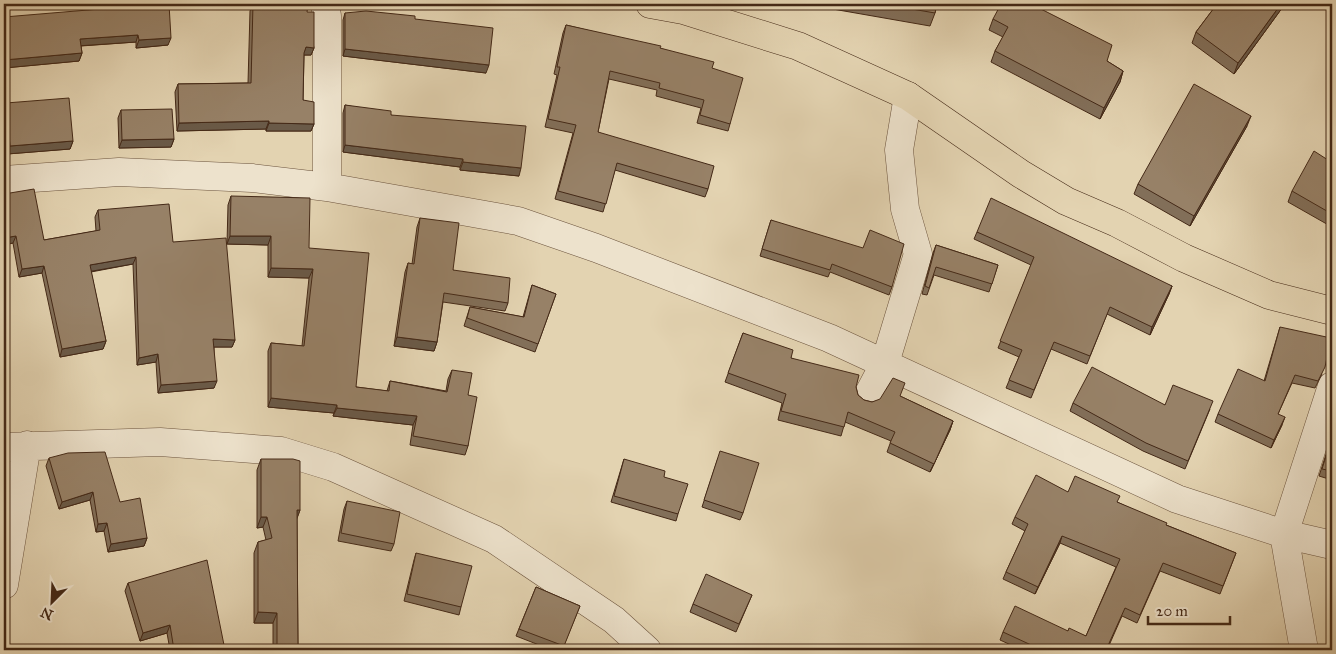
<svg xmlns="http://www.w3.org/2000/svg" width="1336" height="654" viewBox="0 0 1336 654" font-family="'IM FELL Great Primer',serif">
<rect width="100%" height="100%" fill="#e3d3b1"/>
<filter id="stains"><feTurbulence type="fractalNoise" baseFrequency=".004" numOctaves="4"/><feColorMatrix values="0 0 0 0 .2 0 0 0 0 .09 0 0 0 0 .02 0 0 0 .5 -.17"/></filter>
<radialGradient id="worn" r=".72"><stop offset=".6" stop-color="#630" stop-opacity="0"/><stop offset="1" stop-color="#630" stop-opacity=".3"/></radialGradient>
<g fill="none" stroke-linecap="round" stroke-linejoin="round">
<defs>
<path id="minor" d="M325,4l2,12v171
M4,180l115,-8 133,6 75,9 191,34 78,27 233,90 348,161 107,35 48,11
M868,395l17,-32 33,-109 -13,-45 -6,-59 9,-54
M4,447l156,-5 121,9 52,16 161,72 120,81 33,30
M4,585l23,-140
M1304,650l-20,-116 48,-148"/>
<path id="major" d="M650,4l33,6 115,36 110,50 113,78 45,27 51,22 67,35 85,37 63,16"/>
</defs>
<use href="#minor" stroke="#6c543e" stroke-width="29"/>
<use href="#major" stroke="#442917" stroke-width="29"/>
<use href="#minor" stroke="#ede2cc" stroke-width="28"/>
<use href="#major" stroke="#e3d3b1" stroke-width="28"/>
</g>
<path fill="#826f59" stroke="#442917" d="M160,4l8,41 -32,3v-6l-55,4 1,7 -3,8 -75,7z
M253,4l54,8 7,36 -3,7h-7l-1,45 11,24 -3,7h-45v-2l-89,2 -2,-39 3,-8 70,-1 2,-72z
M828,4h109l-2,9 -5,13 -103,-18z
M1217,4h68l-51,70 -42,-31 4,-11z
M1035,6l72,55 16,10 -3,11 -20,37 -109,-57 4,-11 8,-14 -14,-7 4,-11z
M345,13l141,60 -143,-17v-36z
M566,25l94,23 52,20 18,56 -2,7 -31,-8 4,-15 -45,-12 1,-6 -48,-11 -11,53 110,57 -3,8 -90,-27 -12,42 -48,-13 18,-66 -28,-6 12,-52 -3,-1 9,-41z
M6,103l67,38 -3,8 -63,5 -3,-42z
M345,105l46,10 128,61 -59,-6v-3l-117,-15v-39z
M121,110l53,29 -3,8 -52,1 -1,-30z
M1247,126l-57,100 -56,-32 4,-10z
M1332,153v74l-44,-25 4,-11 36,-31z
M4,194l40,46 52,-9 -1,-14 3,-7 75,32 62,98 -3,7h-18v41l-56,5 -2,-31 -19,3 -4,-101 -42,8 15,69 -3,8 -43,8 -18,-84 -23,4 -6,-34 -9,2z
M231,196l78,52 47,139 31,4 3,-10 56,10 2,-12 4,-9 16,25v51l-3,9 -55,-10 3,-20 -80,-9 1,-3 -66,-6v-56l3,-8 31,3 7,-68 -41,-1v-32l-41,-1 1,-39z
M420,218l33,52 55,33 -3,8 -62,-9 -6,40 -3,9 -40,-5 11,-74 3,-9 4,1 5,-37z
M771,220l121,67 -3,8 -59,-23 -2,5 -68,-21z
M977,232l195,54 -3,8 -19,41 -43,-21 -20,50 -36,-15 -20,49 -25,-10 13,-31 -21,-9 33,-83 -57,-26z
M936,245l62,20 -9,27 -55,-17 -7,20 -5,-1 11,-41z
M532,285l24,9 -21,58 -71,-26 6,-19 53,10z
M1280,327l42,47 -7,14 -23,-5 -14,31 4,11 -11,23 -56,-26 3,-8 46,-33z
M743,333l48,25 65,29 2,8 6,5 8,2 28,-6 53,25 -3,9 -20,42 -43,-20 4,-11 -46,-19 -4,14 -63,-16 4,-17 -57,-21z
M1073,403l92,2 45,4 -25,60 -42,-18 -73,-40z
M1332,436v44l-13,-4z
M49,458l71,44 27,36 -3,8 -36,6 -4,-21 -8,1 -6,-32 -31,9 -13,-43z
M718,458l25,55 -3,7 -38,-13z
M261,459l39,51 -3,8 1,132h-25v-27h-19v-70l4,-11 8,-2 -3,-13 -6,1v-58z
M624,459l54,55 -2,7 -65,-19z
M1068,492l49,10 49,23 70,28 -16,41 -60,-23 -23,52 -15,-7 -15,34h-85l-22,-10 3,-8 65,-1 18,5 30,-69 -56,-24 -25,51 -32,-15 3,-7 19,-41 -13,-7 3,-7z
M347,501l47,43 -3,7 -53,-10 6,-32z
M416,553l45,54 -2,8 -55,-14 10,-41z
M128,583l97,67h-55l-3,-17 -27,8 -15,-50z
M536,587l44,19 -18,44h-10l-36,-14z
M752,595l-16,37 -46,-20 3,-8z"/>
<path fill="#6a5a48" stroke="#442917" d="M1281,4h4l-51,70 4,-11z
M138,35l-2,7 -59,4 3,-7z
M171,38l-3,7 -32,3 3,-8z
M306,47l8,1 -3,7h-8z
M345,49l144,16 -3,8 -143,-17z
M82,53l-3,8 -75,7v-8z
M1123,71l-3,11 -20,37 4,-11z
M1251,116l-4,10 -57,100 4,-10z
M269,121l-3,8 -89,2 2,-8z
M269,123l45,1 -3,7h-45z
M174,139l-3,8 -52,1 3,-8z
M73,141l-3,8 -63,5 3,-8z
M345,145l118,14 -3,8 -117,-15z
M463,162l58,6 -2,8 -59,-6z
M16,236l-3,7 -9,2v-7z
M230,236h41l-3,9 -41,-1z
M136,257l-3,7 -46,8 3,-7z
M44,266l-2,7 -23,4 3,-8z
M271,268l42,1 -4,9 -41,-1z
M1172,286l-3,8 -19,41 2,-8z
M397,337l40,5 -3,9 -40,-5z
M213,339l22,1 -3,7h-22z
M106,341l-3,8 -43,8 2,-8z
M158,354l-2,8 -19,3 2,-7z
M217,381l-3,7 -56,5 3,-8z
M271,398l66,7 -3,8 -66,-6z
M337,408l80,8 -4,9 -80,-9z
M1285,417l-3,8 -11,23 3,-8z
M953,421l-3,9 -20,42 4,-8z
M93,492l-3,8 -31,9 3,-7z
M297,510h3l-4,11z
M261,517h6l-4,10 -6,1z
M107,523l-3,8 -8,1 2,-8z
M1062,536l-2,7 -25,51 3,-7z
M147,538l-3,8 -36,6 3,-8z
M258,612l19,1 -4,10h-19z
M170,625l-3,8 -27,8 3,-8z"/>
<path fill="#978167" stroke="#442917" d="M160,4h9l2,34 -32,2 -1,-5 -58,4 2,14 -78,7v-43z
M253,4l55,1 -1,7h7v36l-8,-1 -2,6 -1,47 11,2v22l-45,-1v-2l-90,2 -1,-39 73,-1z
M883,4h54l-2,9z
M1001,4h35l-1,2 77,39 -5,16 16,10 -19,37 -109,-57 13,-24 -15,-8z
M1217,4h64l-43,59 -42,-31z
M366,11l49,5v3l78,9 -4,37 -144,-16v-36z
M566,25l95,21 -1,2 54,14 -2,6 31,10 -13,46 -30,-9 4,-15 -45,-12 1,-5 -50,-12 -12,61 116,34 -6,23 -91,-26 -11,41 -48,-13 18,-66 -28,-6 12,-52h-3z
M1194,84l57,32 -57,100 -56,-32z
M69,98l4,43 -63,5 -4,-43z
M345,105l46,6v4l135,11 -5,42 -58,-6v-3l-118,-14z
M172,109l2,30 -52,1 -1,-30z
M1314,151l14,9 4,-7v61l-40,-23z
M34,189l10,51 56,-10 -2,-20 71,-6 4,38 53,-4 9,102 -22,-1 4,42 -56,4 -3,-31 -19,4 -3,-101 -46,8 16,76 -44,8 -18,-83 -22,3 -6,-33 -12,2v-44z
M231,196l79,2 -1,50 60,5 -13,134 33,4 1,-10 57,11 5,-22 20,3 -4,22 9,2 -9,49 -55,-10 4,-20 -80,-8v-3l-66,-7v-55l33,3 9,-77 -42,-1v-32h-41z
M991,198l181,88 -20,41 -42,-20 -20,49 -36,-14 -20,48 -25,-10 13,-30 -22,-9 34,-84 -57,-25z
M420,218l39,5 -6,47 57,8 -2,25 -64,-10 -7,49 -40,-5 11,-74 6,1z
M771,220l92,28 7,-18 34,14 -12,43 -60,-23 -2,6 -68,-21z
M936,245l62,20 -6,19 -56,-17 -7,21 -4,-2z
M532,285l24,9 -18,50 -71,-26 3,-11 54,10z
M1280,327l51,11 -6,29 -7,14 -23,-6 -17,39 7,3 -11,23 -56,-26 20,-45 27,12z
M743,333l50,17 -2,8 68,17 -3,12 2,8 6,5 8,2 8,-3 13,-21 12,5 -5,13 53,25 -19,43 -44,-21 5,-11 -47,-20 -4,15 -63,-16 5,-17 -58,-21z
M1092,367l73,38 8,-20 40,16 -25,60 -42,-18 -73,-40z
M1332,437v34l-10,-2z
M720,451l39,12 -16,50 -39,-13z
M105,452l15,50 20,-4 7,40 -36,6 -4,-21 -9,1 -5,-32 -31,10 -13,-44 19,-5z
M261,459h32l7,2v49h-3l1,140h-21v-37l-19,-1v-70l14,-4 -5,-21h-6z
M624,459l41,12 -1,6 24,7 -10,30 -64,-18z
M1036,475l32,17 7,-16 45,20 -3,6 50,21 -1,2 70,28 -13,33 -60,-23 -23,52 -15,-7 -19,42h-64l-39,-18 12,-26 53,25 1,-3 17,8 34,-77 -58,-23 -24,51 -32,-15 22,-48 -13,-7z
M347,501l53,11 -6,32 -53,-11z
M416,553l56,13 -11,41 -54,-13z
M207,560l18,90h-51l-4,-25 -27,8 -15,-50z
M706,574l46,21 -13,29 -46,-20z
M536,587l44,19 -16,40 -45,-17z
M964,647l8,3h-9z"/>
<rect width="1336" height="654" fill="none" stroke="#e3d3b1" stroke-width="20"/>
<rect x="5" y="5" width="1326" height="644" fill="none" stroke="#442917" stroke-width="2.5"/>
<rect x="10" y="10" width="1316" height="634" fill="none" stroke="#442917"/>
<g transform="translate(52 602) rotate(204)" stroke="#ede2cc" stroke-width="4" paint-order="stroke">
<path d="M0-4L9 19L0 12L-9 19Z" fill="#442917"/>
<text y="-8" font-size="14" font-weight="bold" text-anchor="middle" fill="#442917">N</text>
</g>
<path d="M1148 616v8h82v-8" fill="none" stroke="#442917" stroke-width="2.5"/>
<text x="1156" y="616" font-size="15" fill="#442917" stroke="#ede2cc" stroke-width="4" paint-order="stroke">20 m</text>
<rect width="100%" height="100%" filter="url(#stains)"/>
<rect width="100%" height="100%" fill="url(#worn)"/>
</svg>
